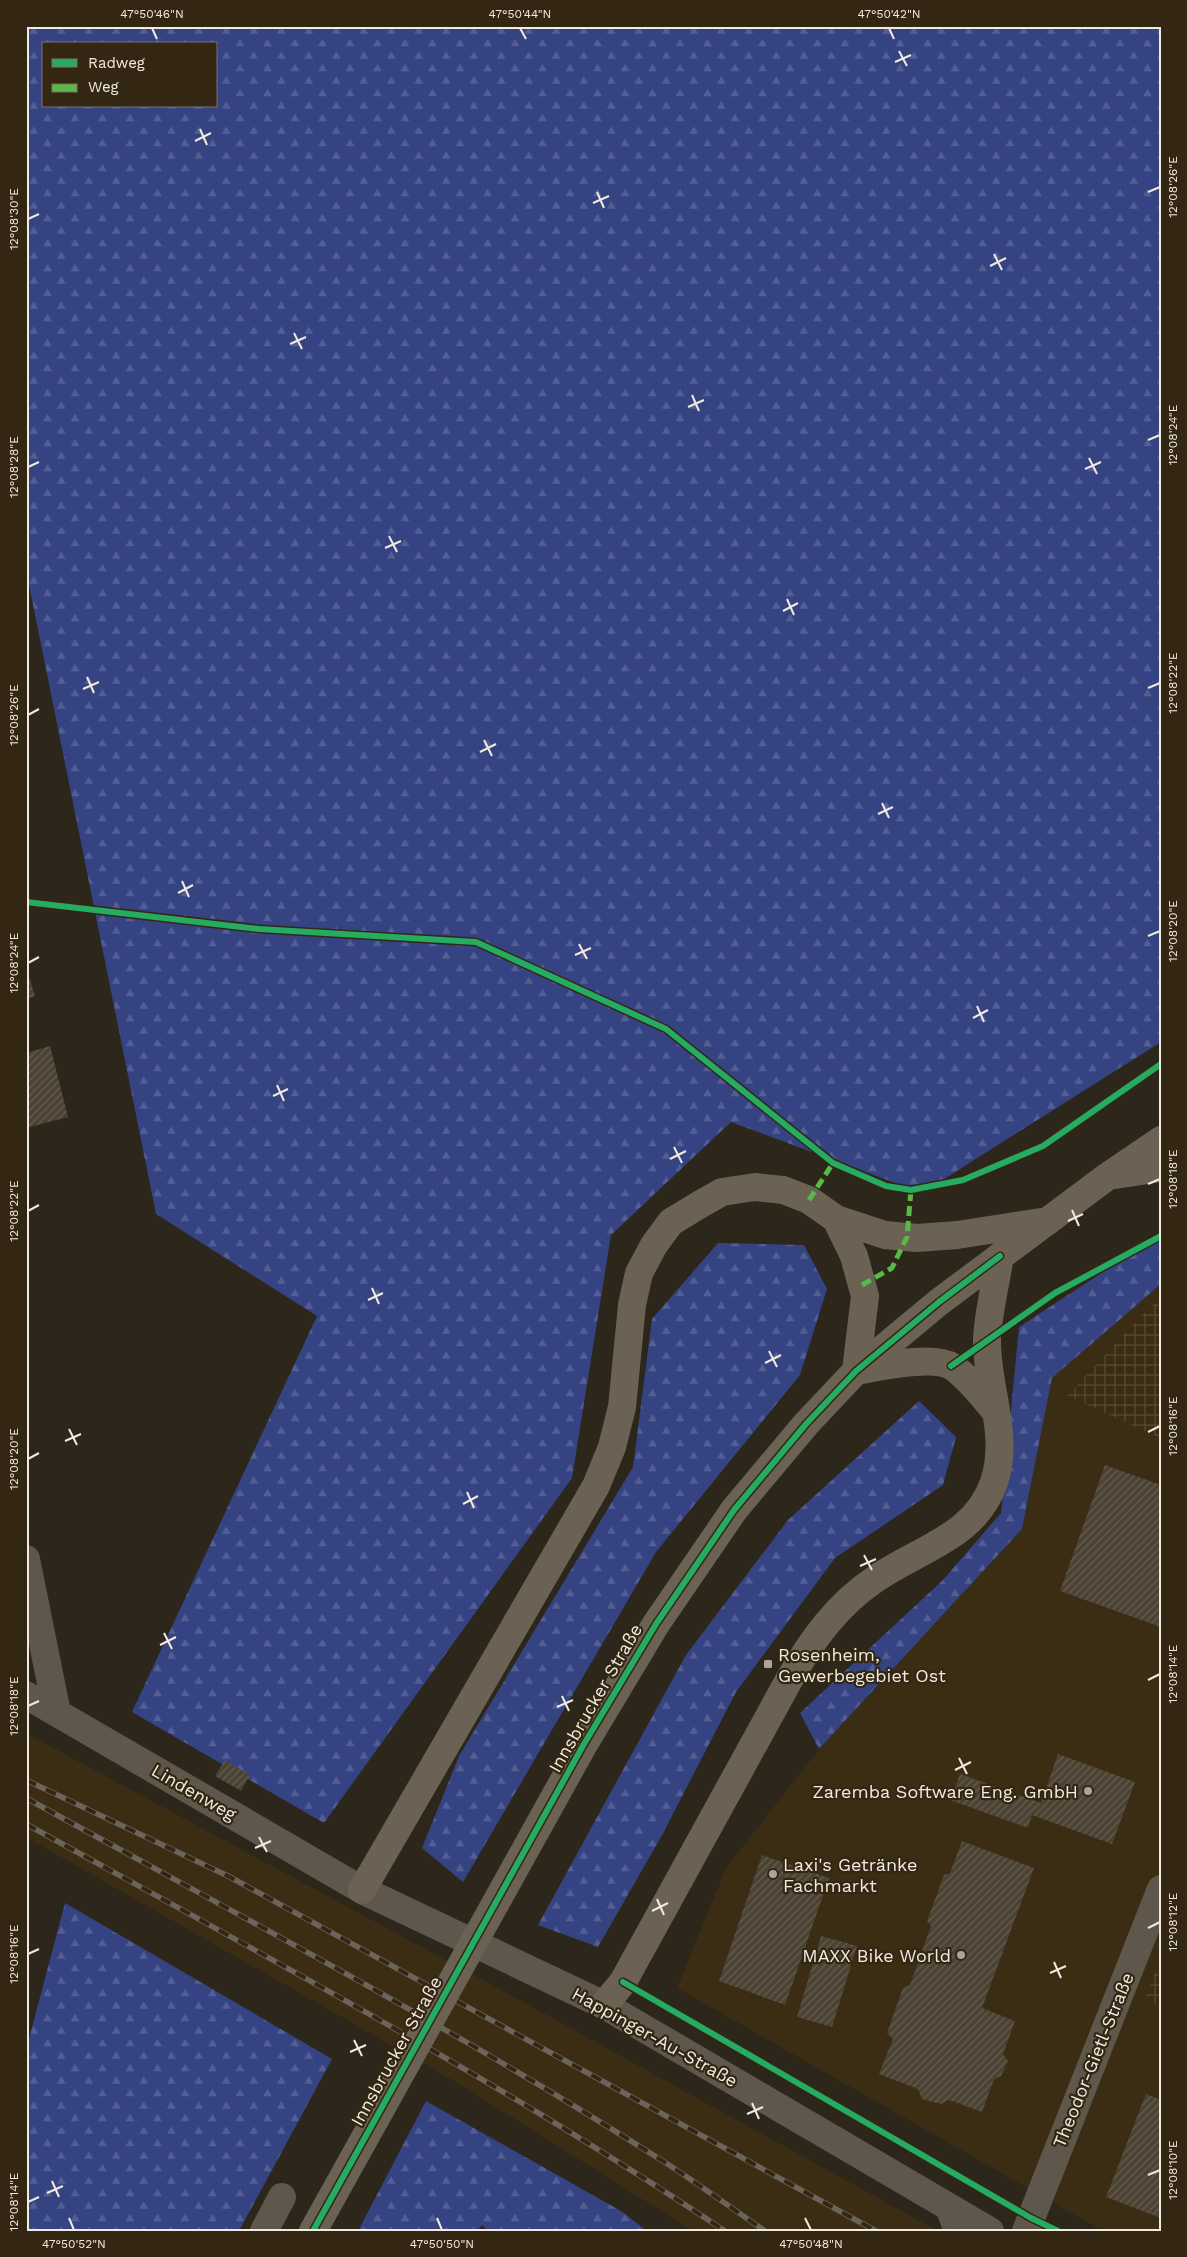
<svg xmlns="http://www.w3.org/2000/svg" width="1187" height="2257" viewBox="0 0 1187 2257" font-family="'Work Sans',sans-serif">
<defs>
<pattern id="industrial-grid" width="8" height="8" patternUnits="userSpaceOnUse" patternTransform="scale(1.25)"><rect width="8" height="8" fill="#3b2c14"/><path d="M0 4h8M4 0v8" fill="none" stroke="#584b36"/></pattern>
<pattern id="forest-firs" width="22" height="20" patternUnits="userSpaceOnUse" patternTransform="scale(1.25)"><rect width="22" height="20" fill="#354383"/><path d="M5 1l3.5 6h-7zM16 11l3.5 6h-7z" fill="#535e94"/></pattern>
<pattern id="building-hatch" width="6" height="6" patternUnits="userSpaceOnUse" patternTransform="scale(1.25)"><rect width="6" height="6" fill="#4b4233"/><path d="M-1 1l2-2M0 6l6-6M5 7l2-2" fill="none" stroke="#655d50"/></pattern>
</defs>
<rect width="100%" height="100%" fill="#2c261b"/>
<path fill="#3b2c14" d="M1161,1284v947h-58l-426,-243 49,-120 93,-119 203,-220 30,-151z
M26,1733l472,255 440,243h-245l-241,-151 -426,-243z"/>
<path fill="url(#industrial-grid)" d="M1161,1300v138l-94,-42 83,-89z
M1161,1957v48l-16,-6z"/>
<path fill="url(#forest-firs)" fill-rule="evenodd" d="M26,26h1135v1016l-239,151 -191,-71 -120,113 -39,243 -248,345 -192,-111 185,-396 -161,-102 -130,-644zM44,44h172v62h-172z
M1161,1234v50l-109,94 -30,151 -203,220 -19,-36 143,-133 58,-67 18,-186z
M718,1243l86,2 23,44 -27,86 -144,177 -193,330 -41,-34 37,-92 174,-289 19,-148z
M919,1401l37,36 -13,48 -108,73 -99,134 -75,145 -63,110 -60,-22 148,-270 102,-135z
M65,1903l267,156 -93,172h-213v-181z
M426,2101l195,110 26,20h-159l-6,-6 -5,6h-119z"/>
<path fill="url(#building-hatch)" d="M26,967l9,29 -9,3z
M50,1046l18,71 -42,11v-75z
M1105,1465l56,20v142l-101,-36z
M1058,1754l77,28 -23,62 -80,-29 -4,13 -78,-28 10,-26 81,29z
M225,1760l25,15 -9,16 -26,-15z
M962,1841l72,27 -52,140 33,13 -12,33 5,7 -7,15 -7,3 -12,33 -33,-12 -8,4 -19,-5 -4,-10 -39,-15 14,-35 -6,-6 16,-45 7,-3 21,-59 -4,-5 17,-46 6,-2z
M762,1855l67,23 -44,127 -66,-24z
M821,1936l36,10 -25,81 -35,-10z
M1146,2094l15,6v118l-55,-21z"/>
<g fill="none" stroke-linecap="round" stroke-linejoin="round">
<path stroke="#5f574b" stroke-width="15" d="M941,2204l10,27"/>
<path stroke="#5f574b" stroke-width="28" d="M26,1559l31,154
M26,1695l336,195 242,115 386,226
M264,2231l18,-34
M1026,2231l135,-342"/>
<path stroke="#6b6253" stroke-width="28" d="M1115,1175l46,-7
M836,1219l18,37 11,40 -9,75
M856,1371c23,-4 77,-17 97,-4 16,11 30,30 43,45
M504,1888l80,-144 72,-120 78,-114 72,-86 50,-53 83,-69 169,-126 53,-36
M362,1890l234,-404 16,-39 10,-40 10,-102 7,-32 15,-28 17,-23 28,-17 23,-13 33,-5 28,3 26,10 27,19 49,16 32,3 40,-3 91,-14
M604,2005l19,-23 166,-302c22,-39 48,-75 85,-100 44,-31 102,-43 120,-98 16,-48 -8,-95 -7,-143 1,-25 9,-57 13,-83"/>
<defs>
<path id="rail" d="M26,1780l204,97 646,354
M26,1798c216,119 435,234 643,367 32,21 64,44 96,66
M26,1824c236,130 474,257 699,407"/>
</defs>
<use href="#rail" stroke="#6a645b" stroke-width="5.5"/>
<use href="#rail" stroke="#332714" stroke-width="4" stroke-dasharray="11" stroke-linecap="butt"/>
<path stroke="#6b6253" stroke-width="28" d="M313,2231l191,-343"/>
<path stroke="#58b947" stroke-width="5" stroke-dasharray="10 5" stroke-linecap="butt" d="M809,1200l24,-37
M862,1285l30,-17 15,-31 4,-47 -4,-1"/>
<defs>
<path id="cycleway" d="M26,902l233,27 217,13 190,87 167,134 53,23 25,4 52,-10 80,-34 118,-82
M951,1366l104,-73 106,-57
M623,1982l408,236 27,13
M313,2231l271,-487 72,-120 78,-114 72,-86 50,-53 83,-69 61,-46"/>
</defs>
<use href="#cycleway" stroke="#332714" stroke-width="9"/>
<use href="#cycleway" stroke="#26ab63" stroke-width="6"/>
</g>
<path fill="none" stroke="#f2eade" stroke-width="2" d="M152,28l5,11M520,28l6,11M889,28l5,11M899,51l8,15M895,62l16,-7M200,129l7,16M195,141l16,-8M597,192l7,16M1148,192l12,-5M593,203l16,-7M28,219l11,-5M994,254l8,16M990,266l16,-8M294,333l8,16M290,344l16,-7M692,395l7,16M688,407l16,-7M1148,440l12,-5M1089,458l8,16M28,467l11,-5M1085,469l16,-7M389,536l8,16M385,548l16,-7M787,599l7,16M783,611l15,-8M87,677l7,16M1148,688l12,-5M83,689l16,-7M28,715l11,-6M484,740l8,16M480,752l16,-8M882,803l7,15M878,814l15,-7M182,881l7,16M178,893l15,-8M1148,936l12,-5M579,944l8,15M575,955l16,-7M28,963l11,-6M977,1006l7,16M973,1018l15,-8M277,1085l7,16M273,1096l15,-7M674,1147l8,16M670,1159l16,-8M1148,1184l12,-5M1072,1210l7,16M28,1211l11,-6M1068,1221l15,-7M372,1288l7,16M368,1300l15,-7M769,1351l8,16M765,1363l16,-8M69,1429l8,16M1148,1432l12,-6M65,1441l16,-7M28,1459l11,-6M467,1492l7,16M463,1504l15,-8M864,1555l8,15M860,1566l16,-7M164,1633l8,16M160,1645l16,-8M1148,1680l12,-6M562,1696l7,15M28,1706l11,-5M557,1707l16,-7M959,1758l8,16M955,1770l16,-8M259,1837l8,15M255,1848l16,-7M657,1899l7,16M652,1911l16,-8M1148,1928l12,-6M28,1954l11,-5M1054,1962l7,16M1050,1973l16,-7M354,2040l8,16M350,2052l16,-7M752,2103l7,16M747,2114l16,-7M1148,2175l12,-5M52,2181l7,16M47,2193l16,-7M28,2202l11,-5M69,2218l5,12M437,2218l5,12M805,2218l6,12"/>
<g fill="#ada59a" stroke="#332714" stroke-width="2">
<rect x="763" y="1659" width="10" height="10" rx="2.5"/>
<circle cx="1088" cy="1791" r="5"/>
<circle cx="773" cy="1874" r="5"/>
<circle cx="961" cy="1955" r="5"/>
</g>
<g text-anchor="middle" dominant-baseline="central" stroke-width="4.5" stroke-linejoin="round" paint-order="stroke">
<g font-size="18" fill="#f2eade" stroke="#332714" text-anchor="start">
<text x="778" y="1654">Rosenheim,<tspan x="778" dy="21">Gewerbegebiet Ost</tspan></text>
<text x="1078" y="1791" text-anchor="end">Zaremba Software Eng. GmbH</text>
<text x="783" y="1864">Laxi's Getränke<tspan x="783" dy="21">Fachmarkt</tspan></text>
<text x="951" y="1955" text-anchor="end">MAXX Bike World</text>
</g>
<g font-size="18" fill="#f2eade" stroke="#332714">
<text transform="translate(595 1698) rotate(-60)">Innsbrucker Straße</text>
<text transform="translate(194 1792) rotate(30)">Lindenweg</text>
<text transform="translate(655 2037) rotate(29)">Happinger-Au-Straße</text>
<text transform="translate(396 2051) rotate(-61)">Innsbrucker Straße</text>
<text transform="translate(1093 2060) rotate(-68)">Theodor-Gietl-Straße</text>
</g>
</g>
<rect width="1187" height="2257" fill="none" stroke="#332714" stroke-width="55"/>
<rect x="42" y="42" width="175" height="65" fill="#332714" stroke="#7f7565"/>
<rect x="52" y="59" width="25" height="8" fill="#26ab63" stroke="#7f7565"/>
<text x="88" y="68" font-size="15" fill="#f2eade">Radweg</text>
<rect x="52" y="84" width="25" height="8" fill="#58b947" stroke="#7f7565"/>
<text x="88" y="92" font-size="15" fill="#f2eade">Weg</text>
<rect x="28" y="28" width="1132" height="2202" fill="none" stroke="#f2eade" stroke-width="2"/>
<g font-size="12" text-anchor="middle" fill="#f2eade">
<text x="152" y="18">47°50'46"N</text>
<text x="520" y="18">47°50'44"N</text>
<text x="889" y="18">47°50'42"N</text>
<text transform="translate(1173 187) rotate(-90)" y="4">12°08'26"E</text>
<text transform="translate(14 219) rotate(-90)" y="4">12°08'30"E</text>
<text transform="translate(1173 435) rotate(-90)" y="4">12°08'24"E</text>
<text transform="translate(14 467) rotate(-90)" y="4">12°08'28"E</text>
<text transform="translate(1173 683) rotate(-90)" y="4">12°08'22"E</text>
<text transform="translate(14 715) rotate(-90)" y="4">12°08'26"E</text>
<text transform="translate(1173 931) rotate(-90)" y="4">12°08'20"E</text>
<text transform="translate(14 963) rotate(-90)" y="4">12°08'24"E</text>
<text transform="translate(1173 1179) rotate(-90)" y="4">12°08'18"E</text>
<text transform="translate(14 1211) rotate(-90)" y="4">12°08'22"E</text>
<text transform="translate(1173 1426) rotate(-90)" y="4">12°08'16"E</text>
<text transform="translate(14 1459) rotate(-90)" y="4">12°08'20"E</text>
<text transform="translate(1173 1674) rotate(-90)" y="4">12°08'14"E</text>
<text transform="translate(14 1706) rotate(-90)" y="4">12°08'18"E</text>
<text transform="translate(1173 1922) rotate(-90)" y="4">12°08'12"E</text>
<text transform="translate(14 1954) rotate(-90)" y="4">12°08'16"E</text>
<text transform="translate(1173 2170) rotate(-90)" y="4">12°08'10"E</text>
<text transform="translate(14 2202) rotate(-90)" y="4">12°08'14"E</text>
<text x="74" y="2248">47°50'52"N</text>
<text x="442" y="2248">47°50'50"N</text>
<text x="811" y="2248">47°50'48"N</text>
</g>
</svg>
